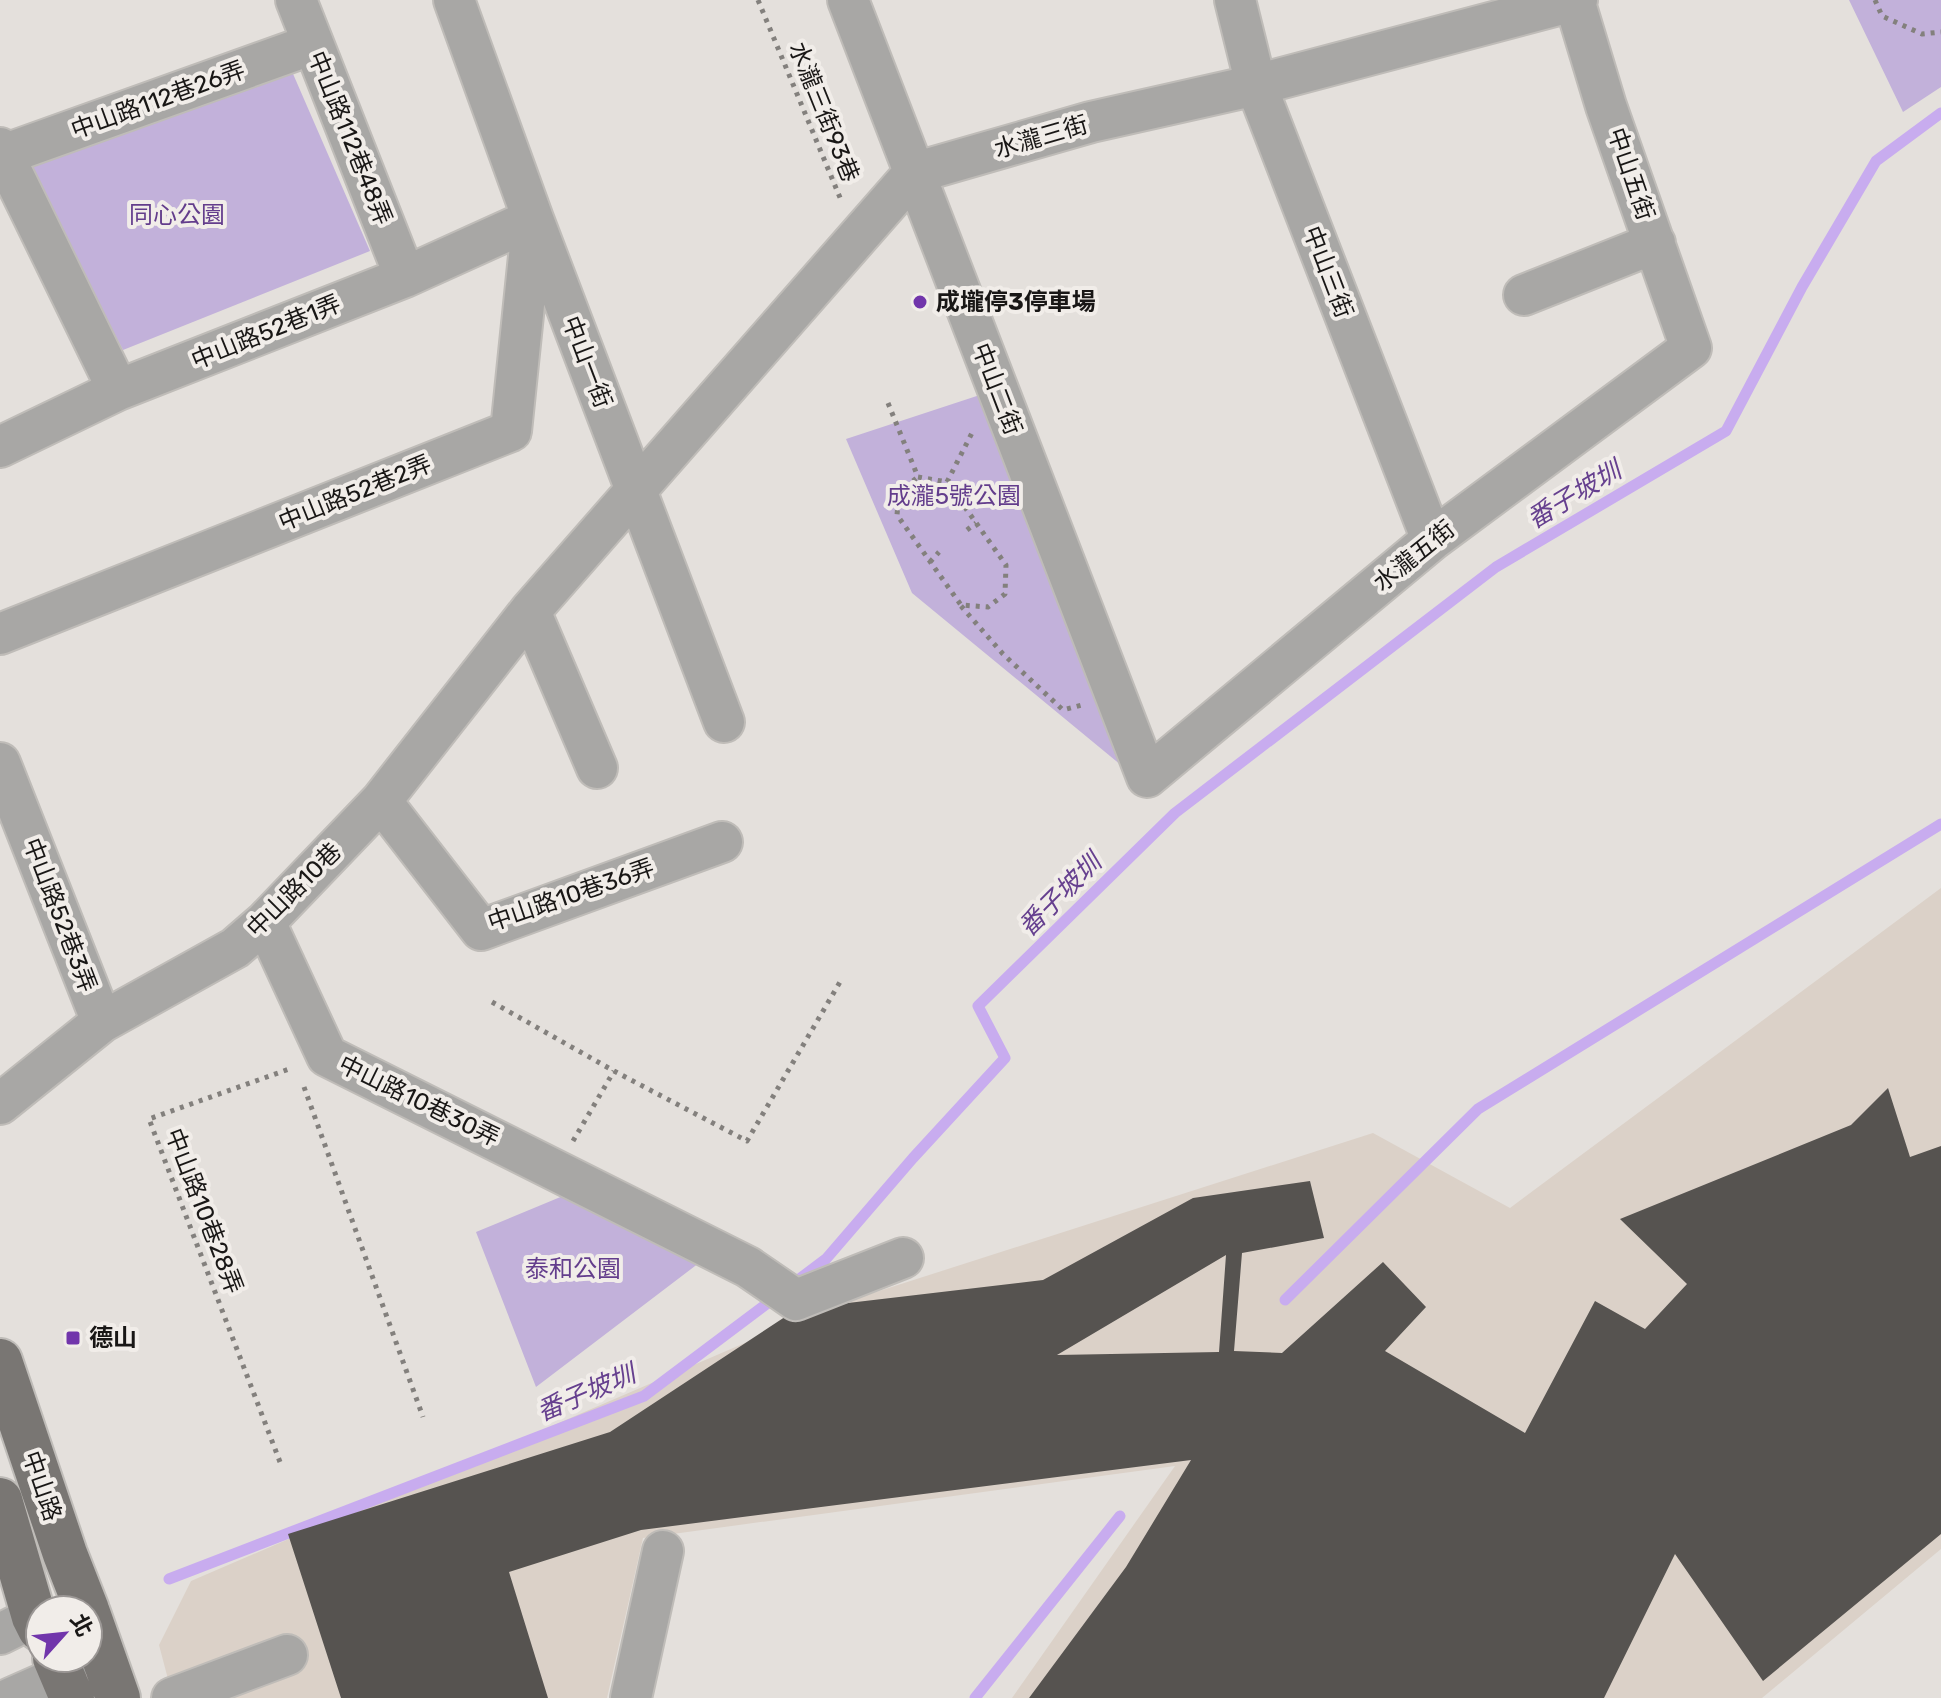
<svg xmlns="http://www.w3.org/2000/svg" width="1941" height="1698" viewBox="0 0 1941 1698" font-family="Rubik,'Noto Sans TC',sans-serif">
<rect width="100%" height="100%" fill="#e4e0dc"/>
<path fill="#dbd1c8" d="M1941,888v661l-179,149h-750l163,-232 -532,72 -36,160h-434l-14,-53 32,-64 635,-273 547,-175 137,75z"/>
<path fill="#c2b1da" d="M1849,0h92v87l-38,25z
M287,60l83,191 -247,99 -99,-191z
M995,390l149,394 -232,-191 -66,-154z
M587,1186l133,61 -184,140 -60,-155z"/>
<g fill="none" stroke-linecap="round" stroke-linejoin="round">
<path stroke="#c8acef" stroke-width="11" d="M794,1283l32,-24 87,-101 92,-100 -27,-52 197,-193 321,-246 230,-136 76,-144 74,-126 65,-48
M1285,1300l193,-191 463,-285
M169,1579l475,-183 133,-100
M975,1698l145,-182"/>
</g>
<path fill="#565350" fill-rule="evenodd" d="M1888,1088l22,69 31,-11v388l-178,147 -88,-127 -71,144h-575l97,-131 65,-107 -550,70 -132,42 39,126h-207l-53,-164 322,-102 187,-123 246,-29 150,-82 117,-17 14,57 -82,15 -8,98 48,2 101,-91 43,45 -41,44 140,82 70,-132 50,28 42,-45 -67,-65 231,-94zM1226,1255l-7,97 -162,3z"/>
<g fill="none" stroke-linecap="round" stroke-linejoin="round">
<defs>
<path id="minor" d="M296,0l109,277
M454,0l79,219 191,503
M848,0l299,777 285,-237 259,-192 -85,-242 -32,-106
M1235,0l21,85 176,455
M0,148l118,242
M3,155l310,-111
M1524,295l131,-52
M0,447l118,-57 287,-113 128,-58
M530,611l67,157
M0,634l511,-203 21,-204
M0,763l102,259
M381,801l100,129 241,-88
M265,922l62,134 421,211 48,33 107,-42
M0,1104l102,-82 133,-74 30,-26 116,-121 149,-190 384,-438 177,-51 165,-37 321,-85
M0,1634l34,-17h6
M11,1698l52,-23 9,-17
M172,1698l115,-43
M631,1698l32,-147"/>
<path id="major" d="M0,1361l65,193 22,56
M0,1500l34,117 6,12
M88,1613l30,85
M55,1658l17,40"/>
</defs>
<use href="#minor" stroke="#bfbcb8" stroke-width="44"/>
<use href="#major" stroke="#bfbcb8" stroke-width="48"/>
<path stroke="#83807d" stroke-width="5" stroke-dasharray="4 6" stroke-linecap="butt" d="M758,0l83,200
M1875,0l7,16 40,18 19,-2
M888,403l30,74
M918,477l29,5 59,83 -1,29 -17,13 -27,-2 -64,-90 2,-23z
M947,482l27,-53
M967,530l9,-7
M930,562l9,-10
M961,606l42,48 60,56 19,-5
M492,1002l122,69 133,70 93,-159
M304,1087l119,330
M573,1141l41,-70
M280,1462l-131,-343 143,-51"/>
<use href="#minor" stroke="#a8a7a5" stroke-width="40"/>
<use href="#major" stroke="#797673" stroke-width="44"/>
</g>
<g fill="#7135ab" stroke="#f1ede9" stroke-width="3">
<circle cx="920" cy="302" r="8"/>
<rect x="65" y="1330" width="16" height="16" rx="4"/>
</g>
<g text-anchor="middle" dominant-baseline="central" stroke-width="8" stroke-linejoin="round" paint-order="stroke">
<g font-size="24" fill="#191716" stroke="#f1ede9">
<text transform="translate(158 100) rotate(-20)">中山路112巷26弄</text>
<text transform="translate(824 112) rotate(68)">水瀧三街93巷</text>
<text transform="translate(1041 137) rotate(-16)">水瀧三街</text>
<text transform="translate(350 138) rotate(68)">中山路112巷48弄</text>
<text transform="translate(1631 174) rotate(71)">中山五街</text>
<text transform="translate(1328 272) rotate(69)">中山三街</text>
<text transform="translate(266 332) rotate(-22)">中山路52巷1弄</text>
<text transform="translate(587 362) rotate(69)">中山一街</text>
<text transform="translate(997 389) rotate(69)">中山二街</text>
<text transform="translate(355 493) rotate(-22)">中山路52巷2弄</text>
<text transform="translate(1414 556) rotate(-39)">水瀧五街</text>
<text transform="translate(294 890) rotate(-45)">中山路10巷</text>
<text transform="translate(571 895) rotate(-19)">中山路10巷36弄</text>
<text transform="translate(60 915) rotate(69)">中山路52巷3弄</text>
<text transform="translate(419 1101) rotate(26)">中山路10巷30弄</text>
<text transform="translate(204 1211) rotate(69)">中山路10巷28弄</text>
<text transform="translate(42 1486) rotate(71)">中山路</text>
</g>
<g font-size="24" fill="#633d8c" stroke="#f1ede9">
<text x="177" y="215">同心公園</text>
<text x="954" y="496">成瀧5號公園</text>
<text x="573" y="1269">泰和公園</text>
</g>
<g font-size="24" font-weight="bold" fill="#191716" stroke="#f1ede9" text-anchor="start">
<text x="936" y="302">成壠停3停車場</text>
<text x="89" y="1338">德山</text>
</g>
<g font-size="26" font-style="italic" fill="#66408f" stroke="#f1ede9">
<text transform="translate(1574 495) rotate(-31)">番子坡圳</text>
<text transform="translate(1060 895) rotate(-45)">番子坡圳</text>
<text transform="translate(586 1393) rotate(-23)">番子坡圳</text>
</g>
</g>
<g transform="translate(64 1634) rotate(63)"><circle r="38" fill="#f1ede9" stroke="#9b9795" stroke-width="2"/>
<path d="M0-6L14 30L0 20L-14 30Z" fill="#7135ab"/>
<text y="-12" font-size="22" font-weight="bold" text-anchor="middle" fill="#191716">北</text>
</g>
</svg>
